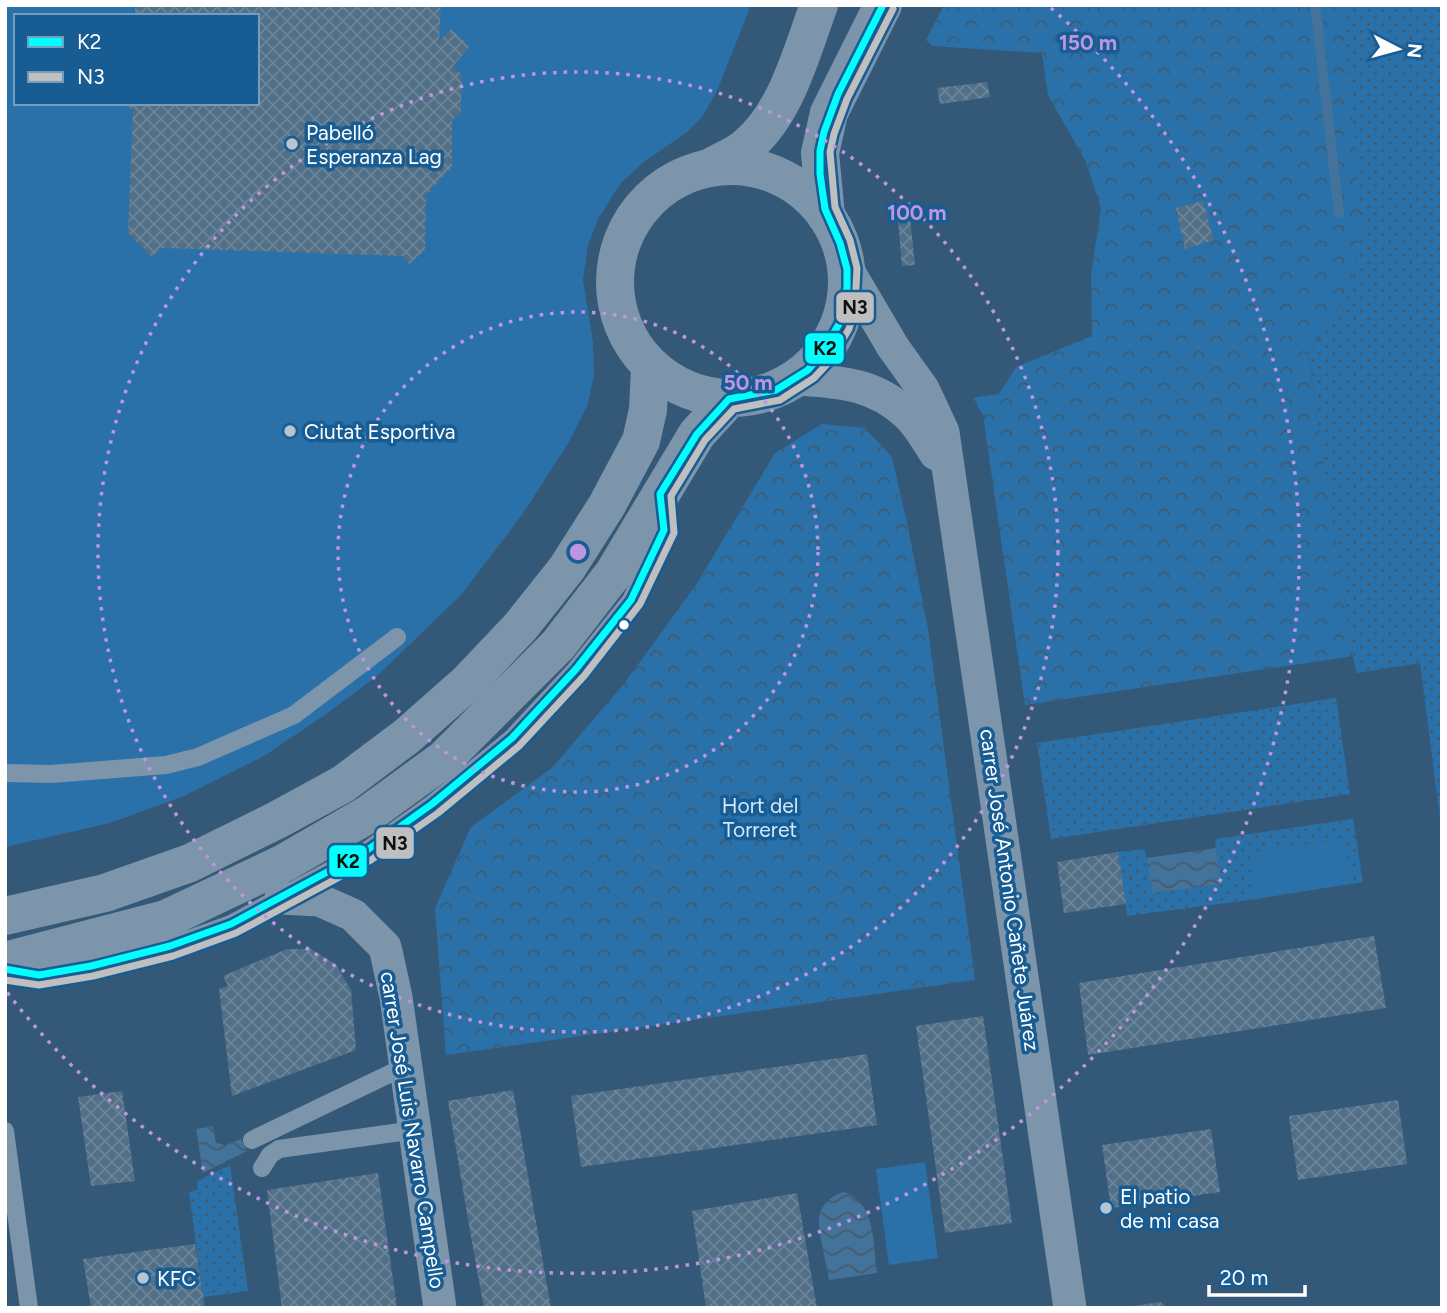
<svg xmlns="http://www.w3.org/2000/svg" width="1447" height="1313" viewBox="0 0 1447 1313" font-family="Figtree,sans-serif">
<defs>
<pattern id="grass-dots" width="8" height="8" patternUnits="userSpaceOnUse" patternTransform="scale(1.75)"><rect width="8" height="8" fill="#2a71a9"/><path d="M2 2h.1M6 6h.1" fill="none" stroke="#3e5b71" stroke-width="1.8" stroke-linecap="round"/></pattern>
<pattern id="park-crowns" width="20" height="18" patternUnits="userSpaceOnUse" patternTransform="scale(1.75)"><rect width="20" height="18" fill="#2a71a9"/><path d="M2 6a3 3 0 1 1 6 0M12 15a3 3 0 1 1 6 0" fill="none" stroke="#3e5b71"/></pattern>
<pattern id="water-waves" width="16" height="10" patternUnits="userSpaceOnUse" patternTransform="scale(1.75)"><rect width="16" height="10" fill="#43729a"/><path d="M0 5q4-4 8 0t8 0" fill="none" stroke="#485b6b"/></pattern>
<pattern id="building-cross-hatch" width="8" height="8" patternUnits="userSpaceOnUse" patternTransform="scale(1.75)"><rect width="8" height="8" fill="#516f87"/><path d="M0 0l8 8M0 8l8-8" fill="none" stroke="#6b8599"/></pattern>
</defs>
<rect width="100%" height="100%" fill="#345978"/>
<path fill="url(#grass-dots)" d="M1304,5h138v829l-22,-171 -64,10 -3,-17 -45,-302 41,-62z
M1336,698l14,96 -299,45 -14,-96z
M1353,819l10,63 -13,2 -8,-46 -93,14 8,47 -130,17 -9,-64 27,-3 8,44 67,-10 -5,-44z
M230,1165l18,126 -45,6 -14,-105 9,-2 -1,-9z"/>
<path fill="url(#park-crowns)" d="M944,5h398l20,223 -13,64 -41,62 45,302 -328,49 -42,-290 -11,-17 27,-4 17,-27 76,-31 -1,-61 10,-67 -15,-46 -38,-67 -6,-42 -109,-7 -7,-6z
M822,424l43,4 27,29 15,66 21,106 47,351 -529,75 -11,-147 36,-81 81,-59 71,-83 73,-100 79,-132z"/>
<path fill="#2a71a9" fill-rule="evenodd" d="M5,5h746l-34,86 -15,26 -15,15 -43,30 -24,22 -22,35 -10,26 -5,35 10,62 1,33 -6,29 -19,38 -47,73 -61,80 -83,80 -49,37 -65,44 -80,40 -74,27 -105,24zM16,16h241v87h-241z
M1343,838l7,46 -94,15 -7,-47z
M925,1162l13,96 -49,7 -13,-96z"/>
<path fill="url(#water-waves)" d="M1216,848l5,36 -69,9 -5,-35z
M213,1126l3,17 9,2 16,-6 6,12 -44,22 -7,-44z
M844,1192c32,10 29,53 33,81l-48,7c-2,-15 -11,-47 -10,-61 1,-14 13,-24 25,-27z"/>
<g fill="none" stroke-linecap="round" stroke-linejoin="round">
<path stroke="#43729a" stroke-width="10" d="M1315,5l24,208"/>
</g>
<path fill="url(#building-cross-hatch)" d="M135,5h306l-2,36 12,-12 19,17 -17,20 9,9 -1,36 -9,10v46l-26,28 -1,55 -16,14 -6,-8 -241,-8 -10,9 -24,-24 5,-123 -10,-7h134v-87h-122z
M987,82l3,15 -50,7 -3,-16z
M1203,201l11,39 -29,9 -9,-41z
M910,218l5,47 -13,1 -4,-46z
M1118,852l8,52 -62,9 -7,-51z
M1374,936l12,72 -298,47 -9,-72z
M287,949h24l25,16 15,25 5,60 -124,46 -13,-107 9,-3 -5,-10z
M983,1016l29,207 -67,10 -29,-207z
M867,1054l10,71 -296,42 -10,-71z
M513,1090l38,218h-67l-13,-71 -23,-136z
M122,1091l13,90 -44,5 -13,-89z
M1398,1100l9,64 -109,16 -9,-64z
M1211,1129l9,63 -109,16 -9,-63z
M378,1173l19,135h-115l-15,-118z
M797,1193l20,115h-111l-14,-97z
M195,1244l10,64h-114l-8,-49z
M1160,1302l8,6h-34v-2z"/>
<g fill="none" stroke-linecap="round" stroke-linejoin="round">
<path stroke="#7d95ab" stroke-width="18" d="M5,773l46,1 115,-9 32,-8 96,-42 103,-78
M11,970l28,5 52,-9 79,-20 61,-22 135,-73 66,-47 80,-66 64,-69 55,-69 33,-70 -3,-25
M5,1131l24,177
M252,1140l154,-74
M262,1168l8,-13 9,-6 136,-19"/>
<path stroke="#7d95ab" stroke-width="33" d="M847,269l46,78 30,42 20,43 127,876
M796,379c44,3 77,4 111,35 12,11 20,27 29,40
M281,898l38,2 34,15 32,32 11,50 44,311"/>
<path stroke="#7d95aa" stroke-width="38" d="M615 282a116 116 0 1 1 232 0a116 116 0 1 1-232 0Z
M709,168c12,-7 28,-13 38,-22 40,-34 54,-93 72,-141
M826,216l-6,-63 9,-40 54,-108
M5,916l100,-23 85,-30 87,-43 66,-36 64,-48 60,-53 54,-57 46,-58 40,-63 34,-64 7,-31 2,-44
M5,961l161,-42 118,-56 83,-48 77,-56 114,-114 55,-71 84,-140 32,-35"/>
<defs>
<path id="bus-1" d="M5,969l34,6 52,-9 79,-20 61,-22 135,-73 66,-47 80,-66 64,-69 55,-69 33,-70 -4,-36 37,-60 32,-35 47,-9 32,-20 12,-14 19,-32 8,-36v-19l-7,-26 -15,-34 -5,-35v-23l4,-19 14,-38 45,-89"/>
<path id="bus-2" d="M5,980l34,5 54,-9 80,-20 63,-23 135,-73 67,-47 81,-67 65,-70 56,-72 34,-71 -3,-37 34,-56 29,-31 46,-9 34,-22 15,-16 20,-33 6,-21 2,-40 -7,-28 -15,-33 -5,-55 4,-18 13,-35 46,-90"/>
</defs>
<use href="#bus-1" stroke="#185c94" stroke-width="12"/>
<use href="#bus-2" stroke="#185c94" stroke-width="12"/>
<use href="#bus-1" stroke="#00fffd" stroke-width="7"/>
<use href="#bus-2" stroke="#bfbfbf" stroke-width="7"/>
</g>
<g fill="none" stroke="#bd96df" stroke-width="3.5" stroke-dasharray="3.5 7">
<circle cx="578" cy="552" r="240"/>
<circle cx="578" cy="552" r="480"/>
<path d="M1051 8A721 721 0 1 1 6 991"/>
</g>
<g fill="#b8c5d0" stroke="#185c94" stroke-width="2.5">
<circle cx="292" cy="144" r="7"/>
<circle cx="290" cy="431" r="7"/>
<circle cx="1106" cy="1208" r="7"/>
<circle cx="143" cy="1278" r="7"/>
</g>
<circle fill="#fff" stroke="#185c94" stroke-width="2.5" cx="624" cy="625" r="6"/>
<g text-anchor="middle" dominant-baseline="central" stroke-width="7" stroke-linejoin="round" paint-order="stroke">
<g font-size="21" fill="#fff" stroke="#185c94" text-anchor="start">
<text x="306" y="132">Pabelló<tspan x="306" dy="24">Esperanza Lag</tspan></text>
<text x="304" y="431">Ciutat Esportiva</text>
<text x="1120" y="1196">El patio<tspan x="1120" dy="24">de mi casa</tspan></text>
<text x="157" y="1278">KFC</text>
</g>
<g font-size="21" fill="#d0e9fb" stroke="#185c94">
<text x="760" y="805">Hort del<tspan x="760" dy="24">Torreret</tspan></text>
</g>
<g font-size="21" fill="#fff" stroke="#185c94">
<text transform="translate(1010 890) rotate(82)">carrer José Antonio Cañete Juárez</text>
<text transform="translate(413 1130) rotate(81)">carrer José Luis Navarro Campello</text>
</g>
</g>
<circle cx="578" cy="552" r="10" fill="#bd96df" stroke="#185c94" stroke-width="3.5"/>
<g font-size="21" text-anchor="middle" font-weight="bold" fill="#bd96df" stroke="#185c94" stroke-width="7" stroke-linejoin="round" paint-order="stroke">
<text x="1088" y="50">150 m</text>
<text x="917" y="220">100 m</text>
<text x="748" y="390">50 m</text>
</g>
<g stroke="#185c94" stroke-width="2.5">
<rect x="835" y="291" width="40" height="33" rx="7" fill="#bfbfbf"/>
<rect x="804" y="332" width="41" height="33" rx="7" fill="#00fffd"/>
<rect x="375" y="826" width="40" height="34" rx="7" fill="#bfbfbf"/>
<rect x="328" y="844" width="40" height="34" rx="7" fill="#00fffd"/>
</g>
<g font-size="19" text-anchor="middle" font-weight="bold" fill="#111">
<text x="855" y="314">N3</text>
<text x="825" y="355">K2</text>
<text x="395" y="850">N3</text>
<text x="348" y="868">K2</text>
</g>
<rect width="1447" height="1313" fill="none" stroke="#ffffff" stroke-width="14"/>
<rect x="14" y="14" width="245" height="91" fill="#185c94" stroke="#749dbf" stroke-width="2"/>
<rect x="28" y="37" width="35" height="10" fill="#00fffd" stroke="#749dbf" stroke-width="2"/>
<text x="77" y="49" font-size="21" fill="#ffffff">K2</text>
<rect x="28" y="72" width="35" height="10" fill="#bfbfbf" stroke="#749dbf" stroke-width="2"/>
<text x="77" y="84" font-size="21" fill="#ffffff">N3</text>
<g transform="translate(1398 49) rotate(96)" stroke="#185c94" stroke-width="5" paint-order="stroke">
<path d="M0-5L12 26L0 18L-12 26Z" fill="#ffffff"/>
<text y="-10" font-size="19" font-weight="bold" text-anchor="middle" fill="#ffffff">N</text>
</g>
<path d="M1209 1285v10h96v-10" fill="none" stroke="#ffffff" stroke-width="3.5"/>
<text x="1220" y="1285" font-size="21" fill="#ffffff" stroke="#185c94" stroke-width="5" paint-order="stroke">20 m</text>
</svg>
